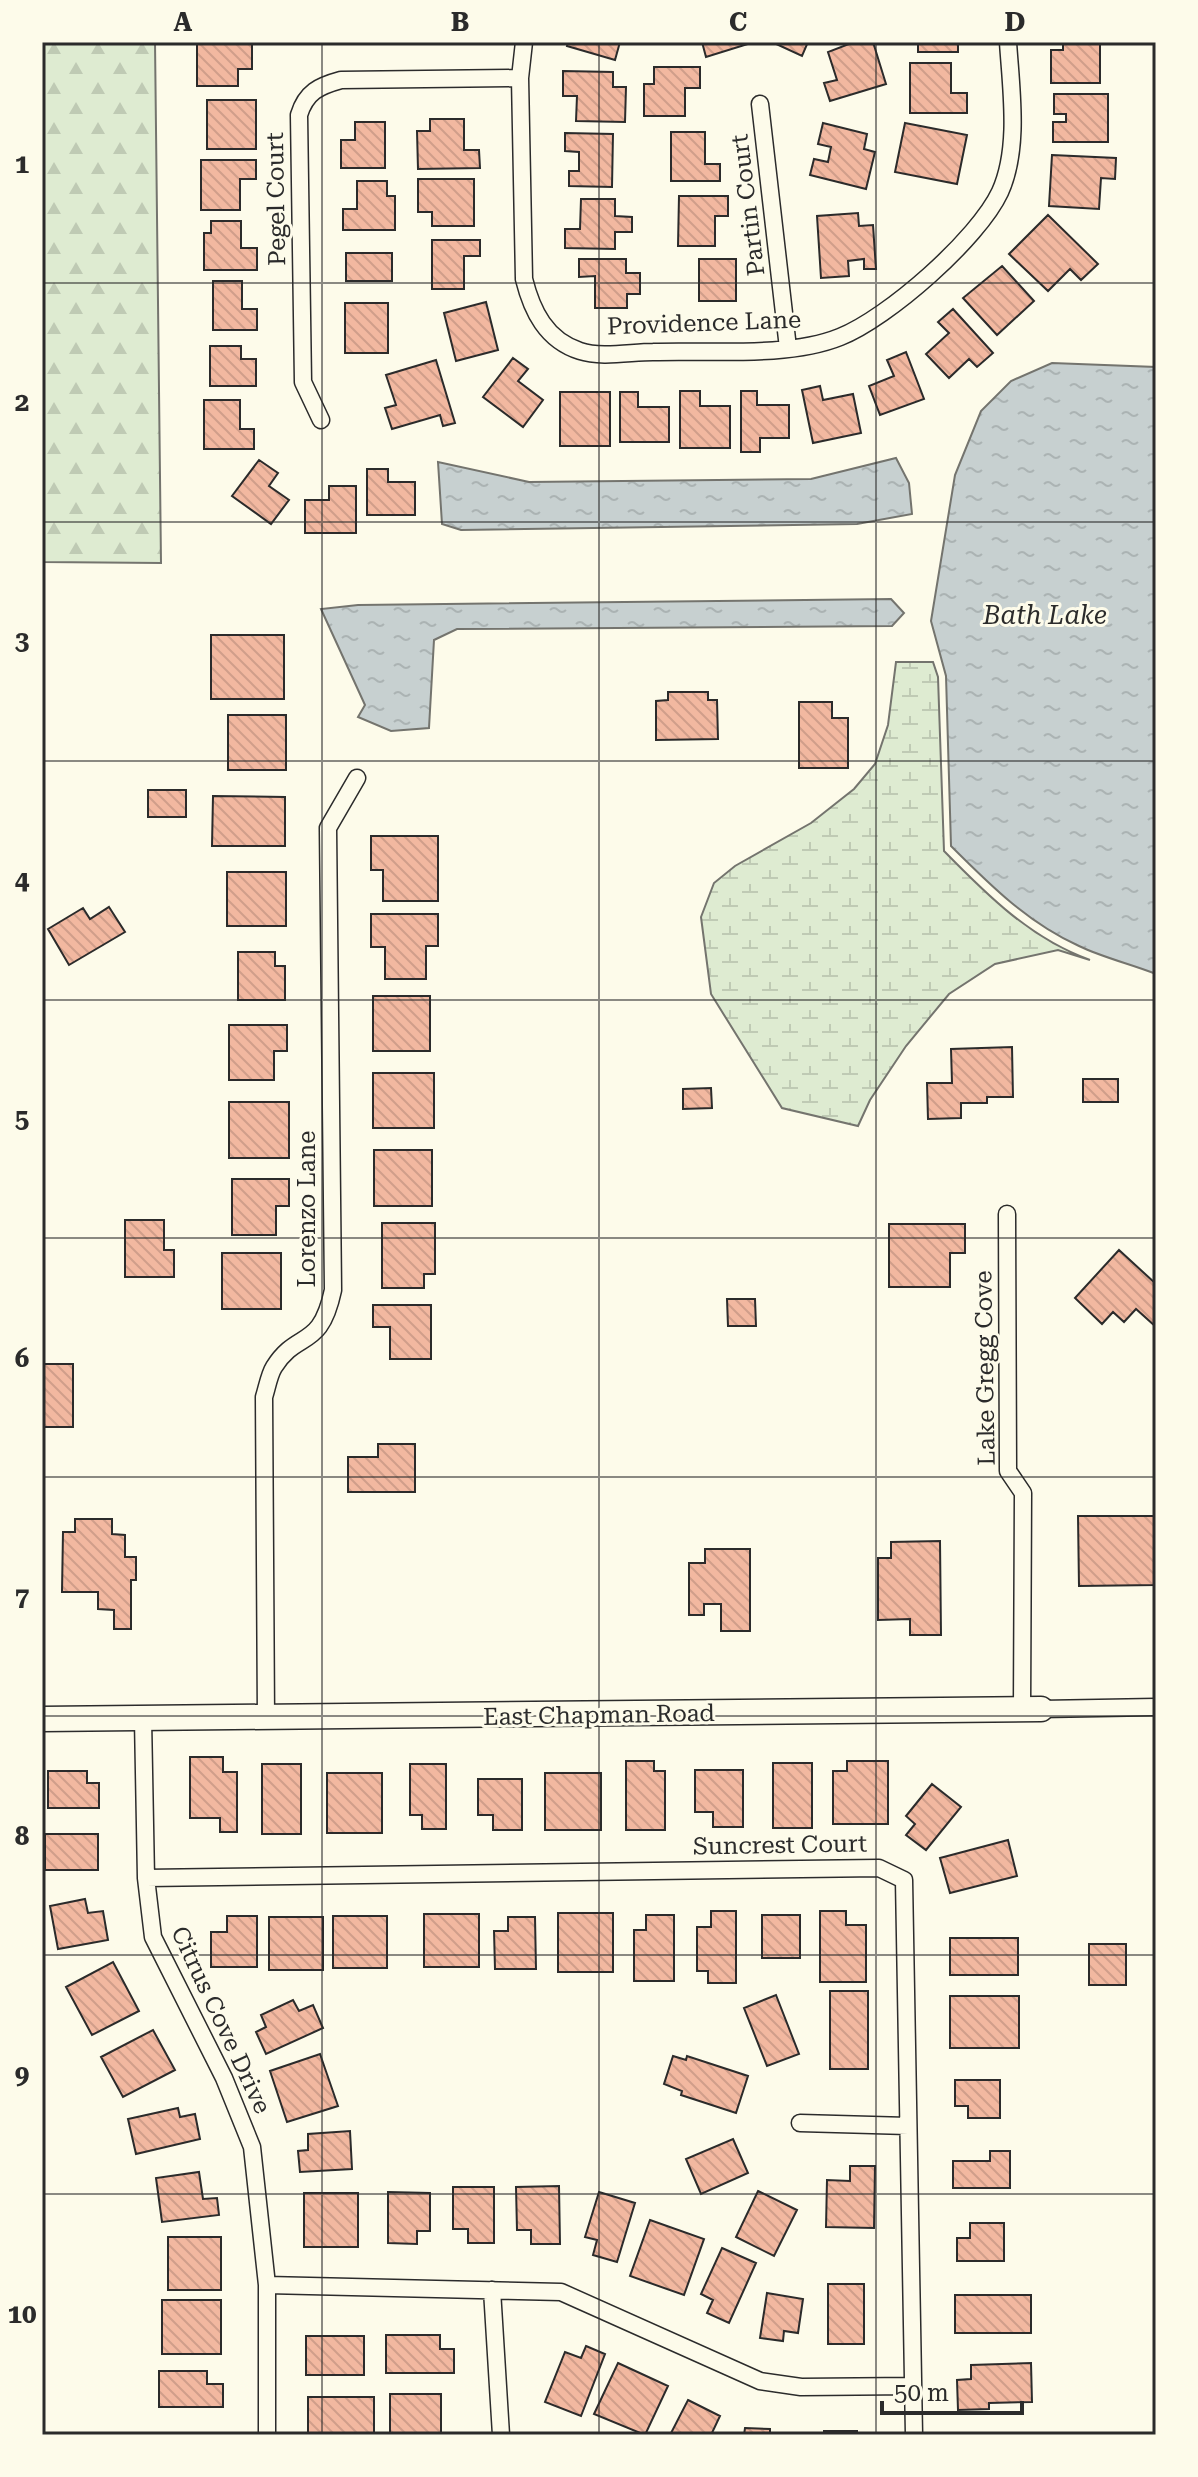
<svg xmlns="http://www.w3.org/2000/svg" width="1198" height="2477" viewBox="0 0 1198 2477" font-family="'Roboto Serif',serif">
<defs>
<pattern id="forest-firs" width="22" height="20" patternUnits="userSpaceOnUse" patternTransform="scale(2)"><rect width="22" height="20" fill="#deebd1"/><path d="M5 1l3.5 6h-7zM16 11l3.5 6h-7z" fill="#bfcab4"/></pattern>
<pattern id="wetland-marsh" width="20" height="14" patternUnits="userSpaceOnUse" patternTransform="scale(2)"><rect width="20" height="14" fill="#deebd1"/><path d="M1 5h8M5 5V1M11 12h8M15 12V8" fill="none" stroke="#bfcab4"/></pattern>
<pattern id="water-ripples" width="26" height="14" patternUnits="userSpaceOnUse" patternTransform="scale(2)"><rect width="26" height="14" fill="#c7d0d0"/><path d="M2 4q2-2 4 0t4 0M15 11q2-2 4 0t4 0" fill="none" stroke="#abb3b3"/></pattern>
<pattern id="building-back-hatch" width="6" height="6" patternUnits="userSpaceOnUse" patternTransform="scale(2)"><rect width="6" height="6" fill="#f2b8a0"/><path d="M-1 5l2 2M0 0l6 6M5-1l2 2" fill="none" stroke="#d09e8a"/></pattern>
</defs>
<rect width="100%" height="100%" fill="#fdfbea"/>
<path fill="url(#forest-firs)" stroke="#74746e" stroke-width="2" d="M42,42h113l6,521 -119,-1z"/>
<path fill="url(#wetland-marsh)" stroke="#74746e" stroke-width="2" d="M896,662h37l5,15 6,174c43,44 87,88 146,109l-32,-10 -63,14 -46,30 -43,52 -36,54 -12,26 -76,-18 -71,-114 -10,-77 13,-34 21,-17 76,-43 43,-34 21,-25 13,-39z"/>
<path fill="url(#water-ripples)" stroke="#74746e" stroke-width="2" d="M1052,363l104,4v607c-25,-10 -52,-16 -77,-28 -51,-23 -89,-61 -128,-100l-5,-170 -15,-55 24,-146 26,-64 30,-30z
M896,458l13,25 3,31 -55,10 -396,6 -19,-6 -4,-62 91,20 282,-3z
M891,599l13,14 -12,13 -435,3 -23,11 -5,88 -38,3 -33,-14 7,-12 -44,-96 37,-4z"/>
<path fill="url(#building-back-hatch)" stroke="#2b2b2b" stroke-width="2" d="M197,42h55v27h-14v17h-41z
M568,42h52l-5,18 -48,-14z
M702,42h49v1l-45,14z
M772,42h36l-6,14z
M854,42h19l13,42 -56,17 -6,-18 13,-3 -9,-28z
M918,42h40v10h-40z
M1063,42h37v41h-49v-33h12z
M910,63h41v30h16v20h-57z
M654,67h46v21h-15v28h-41v-32h10z
M563,71l50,1v15h13l-1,35 -49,-1 1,-25h-14z
M1054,94h54v48h-55v-20h13v-8h-12z
M207,100h49v49h-49z
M430,119h34v31h15l1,18 -62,1 -1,-38h13z
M355,122h30v46h-44v-28h14z
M823,123l44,11 -3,15 11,3 -9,37 -56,-14 4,-16 14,3 3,-15 -13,-3z
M905,123l62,12 -10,49 -62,-12z
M671,132h34v32h15v17h-49z
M565,133l48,1 -1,53 -43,-1v-15h10v-19l-14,-1z
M1052,155l64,3 -1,21 -14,-1 -2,31 -50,-3z
M201,160h55v19h-16v31h-39z
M418,179h56v47h-42v-14h-14z
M357,181h30v15h8v34h-52v-21h14z
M679,196h49v20h-13v30h-37z
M581,199h34v17l17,1v15h-17v17l-50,-1v-19h15z
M858,213l1,13 14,-1 3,44h-12v-10l-16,2 1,15 -28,2 -4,-62z
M1048,215l50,49 -17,16 -11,-11 -22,22 -39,-37z
M211,221h30v27h16v22h-53v-37h7z
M432,240h48v16h-16v33h-32z
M346,253h46v28h-46z
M579,259h47v14h14v21h-13v14h-32v-32l-16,1z
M699,259h37v42h-37z
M1002,266l32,35 -37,34 -34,-37z
M213,281h29v28h15v21h-44z
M486,302l12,48 -42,11 -12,-48z
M345,303h43v50h-43z
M953,309l40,44 -16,14 -8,-8 -20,19 -23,-24 23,-21 -11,-11z
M210,346h31v13h15v27h-46z
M906,352l18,47 -44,16 -11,-29 25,-10 -7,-16z
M513,358l15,11 -10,12 25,19 -20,27 -40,-30z
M436,360l19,63 -12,3 -3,-11 -48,14 -7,-21 11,-3 -10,-30z
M820,386l3,14 30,-6 8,39 -48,10 -11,-53z
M680,391h20v15h30v42h-50z
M741,391h16v14h32v33h-29v14h-19z
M560,392h50v54h-50z
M620,392h18v15h31v35h-49z
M204,400h36v29h14v20h-50z
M259,460l19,13 -9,13 20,14 -18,24 -39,-28z
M367,469h21v13h27v33h-48z
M329,486h27v47h-51v-33h24z
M211,635h73v64h-73z
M668,692h40v8h9l1,39 -62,1v-39l12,-1z
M799,702h33v16h16v50h-49z
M228,715h58v55h-58z
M148,790h38v27h-38z
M213,796l72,1v49h-73z
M371,836h67v65h-55v-31h-12z
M227,872h59v54h-59z
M109,907l16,25 -56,33 -21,-36 35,-21 7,11z
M371,914h67v32h-12v33h-41v-32h-14z
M238,952h37v14h10v34h-47z
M373,996h57v55h-57z
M229,1025h58v26h-13v29h-45z
M1012,1047l1,50h-26v6h-26v15l-33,1 -1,-36h25l-1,-34z
M373,1073h61v55h-61z
M1083,1079h35v23h-35z
M711,1088l1,20 -29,1v-20z
M229,1102h60v56h-60z
M374,1150h58v56h-58z
M232,1179h57v27h-13v29h-44z
M125,1220h39v30h10v27h-49z
M382,1223h53v51h-11v14h-42z
M889,1224h76v29h-15v34h-61z
M1119,1250l37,34 -1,42 -19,-17 -12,13 -11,-10 -11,12 -27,-26z
M222,1253h59v56h-59z
M727,1299h28l1,27h-28z
M373,1305h58v54h-41v-32h-17z
M42,1364h31v63h-31z
M378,1444h37v48h-67v-35h30z
M1078,1516h78v69l-77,1z
M75,1519h37v15l13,1v22h11v23h-5v49h-17v-19l-16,-1v-17h-36l1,-60h12z
M940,1541l1,94h-31v-16l-32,1v-62h13v-16z
M705,1549h45v82h-29v-27h-17v11h-15v-52h16z
M190,1757h33v15h14v60h-17v-14h-30z
M626,1761h28v10h11v59h-39z
M847,1761h41v63h-55v-53h14z
M773,1763h39v65h-39z
M262,1764h39v70h-39z
M410,1764h36v65h-24v-14h-12z
M695,1770h48v57h-30v-15h-18z
M48,1771h39v12h12v25h-51z
M327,1773h55v60h-55z
M545,1773h56v57h-56z
M478,1779h44v51h-29v-15h-15z
M932,1784l29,23 -35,43 -20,-15 9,-11 -9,-8z
M45,1834h53v36h-53z
M1008,1840l9,36 -67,17 -10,-35z
M85,1899l3,14 15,-2 5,29 -50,9 -8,-43z
M711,1911h25v72h-28v-12h-11v-44h14z
M820,1911h26v14h20v57h-46z
M558,1913h55v59h-55z
M424,1914h55v53h-55z
M646,1915h28v66h-40v-51h12z
M762,1915h38v43h-38z
M227,1916h30v51h-46v-35h16z
M333,1916h54v52h-54z
M269,1917h54v53h-54z
M508,1917h27l1,52h-41l-1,-38h14z
M950,1938h68v37h-68z
M1089,1944h37v41h-37z
M113,1962l26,49 -47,24 -26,-48z
M830,1991h38v78h-38z
M776,1995l23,59 -32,12 -23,-58z
M950,1996h69v52h-69z
M293,2000l6,11 14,-6 10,23 -57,26 -10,-22 10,-5 -5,-12z
M153,2030l22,40 -52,27 -22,-40z
M320,2054l18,52 -51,16 -17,-51z
M673,2056l13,4 1,-4 61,20 -12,37 -55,-18 1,-4 -18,-7z
M955,2080h45v38h-32v-12h-13z
M178,2108l2,9 15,-3 5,25 -64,15 -8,-35z
M350,2131l2,38 -52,3 -2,-21 10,-1v-16z
M733,2139l15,34 -47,21 -15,-35z
M990,2151h20v37h-57v-27h37z
M850,2166h25l-1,62 -48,-1 1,-47 23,1z
M199,2172l4,27 14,-1 2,17 -57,7 -6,-44z
M559,2186l1,58h-29v-14h-14l-1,-43z
M453,2187h41v56h-26v-14h-15z
M758,2191l39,19 -23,46 -38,-19z
M388,2192l42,1v38h-13v13l-29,-1z
M599,2192l36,11 -18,59 -24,-7 4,-15 -12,-3z
M304,2193h54v54h-54z
M650,2220l54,19 -20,56 -54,-19z
M970,2223h34v38h-47v-23h13z
M168,2237h53v53h-53z
M722,2248l34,15 -27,60 -22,-10 6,-13 -12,-6z
M828,2284h36v60h-36z
M767,2293l36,6 -5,34 -14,-2 -1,10 -23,-3z
M955,2295h76v38h-76z
M162,2300h59v54h-59z
M386,2335h54v14h14v24h-68z
M306,2336h58v39h-58z
M586,2346l19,8 -24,62 -36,-14 20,-50 16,6z
M618,2363l50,23 -23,49 -51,-21z
M1031,2363l1,39 -43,1v6l-31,1 -1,-30 14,-1v-14z
M159,2371h48v13h16v23h-64z
M390,2394h51v41h-51z
M308,2397h66v37h-66z
M688,2400l32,16 -9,19h-41z
M745,2428l25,1v6h-26z
M824,2431h33v4h-33z"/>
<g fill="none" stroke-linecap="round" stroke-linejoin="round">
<defs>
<path id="street" d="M524,42l-4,36 4,201c8,32 22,61 56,72 21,7 51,1 73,1 56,-2 135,6 187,-15 48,-19 138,-98 160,-145 20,-44 11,-103 8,-150
M760,104l28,244
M321,420l-18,-38 -4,-267c7,-23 20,-29 42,-35l179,-2
M1007,1214l1,257 15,22 -1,216
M1041,1709l115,-2
M143,1719l3,159 7,59 71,141 28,69 15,138v150
M266,1719l-2,-322c3,-9 5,-22 10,-30 24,-38 46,-16 59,-77l-5,-462 29,-50
M146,1878l733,-10 25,12 10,555
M800,2123l108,3
M267,2285l294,7 199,89 41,6 112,-1
M492,2290l9,145"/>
<path id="secondary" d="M42,1719l999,-10"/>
</defs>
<use href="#street" stroke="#2b2b2b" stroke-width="19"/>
<use href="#secondary" stroke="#2b2b2b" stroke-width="27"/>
<use href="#street" stroke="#fdfbea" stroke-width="16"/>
<use href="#secondary" stroke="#fdfbea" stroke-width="24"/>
</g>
<path fill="none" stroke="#2b2b2b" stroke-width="2" stroke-opacity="0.55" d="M322,42v2393M599,42v2393M876,42v2393M42,283h1114M42,522h1114M42,761h1114M42,1000h1114M42,1238h1114M42,1477h1114M42,1716h1114M42,1955h1114M42,2194h1114"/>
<g text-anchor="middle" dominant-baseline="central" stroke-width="6" stroke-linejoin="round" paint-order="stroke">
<g font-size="24" fill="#2b2b2b" stroke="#fdfbea">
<text transform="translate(276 199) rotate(-91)">Pegel Court</text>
<text transform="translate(748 205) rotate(-97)">Partin Court</text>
<text transform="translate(704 323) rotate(-2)">Providence Lane</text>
<text transform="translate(307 1209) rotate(-90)">Lorenzo Lane</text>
<text transform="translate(985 1368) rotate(-91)">Lake Gregg Cove</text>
<text transform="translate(599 1715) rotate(-1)">East Chapman Road</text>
<text transform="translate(780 1845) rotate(-1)">Suncrest Court</text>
<text transform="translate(221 2020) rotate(65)">Citrus Cove Drive</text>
</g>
<g font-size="26" font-style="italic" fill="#2b2b2b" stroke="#fdfbea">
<text x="1045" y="615">Bath Lake</text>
</g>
</g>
<rect width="1198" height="2477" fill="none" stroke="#fdfbea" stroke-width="88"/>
<path d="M882 2401v12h140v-12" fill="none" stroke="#2b2b2b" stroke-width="4"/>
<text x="894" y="2401" font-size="24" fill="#2b2b2b" stroke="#fdfbea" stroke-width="6" paint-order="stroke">50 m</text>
<rect x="44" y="44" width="1110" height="2389" fill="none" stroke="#2b2b2b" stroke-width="3"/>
<g font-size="26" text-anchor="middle" font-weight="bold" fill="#2b2b2b">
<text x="183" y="31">A</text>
<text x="460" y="31">B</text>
<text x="738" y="31">C</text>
<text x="1015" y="31">D</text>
<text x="22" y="173">1</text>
<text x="22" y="411">2</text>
<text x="22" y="650">3</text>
<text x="22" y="889">4</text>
<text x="22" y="1128">5</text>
<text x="22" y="1367">6</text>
<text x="22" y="1606">7</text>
<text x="22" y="1845">8</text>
<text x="22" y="2084">9</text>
<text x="22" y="2323">10</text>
</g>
</svg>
